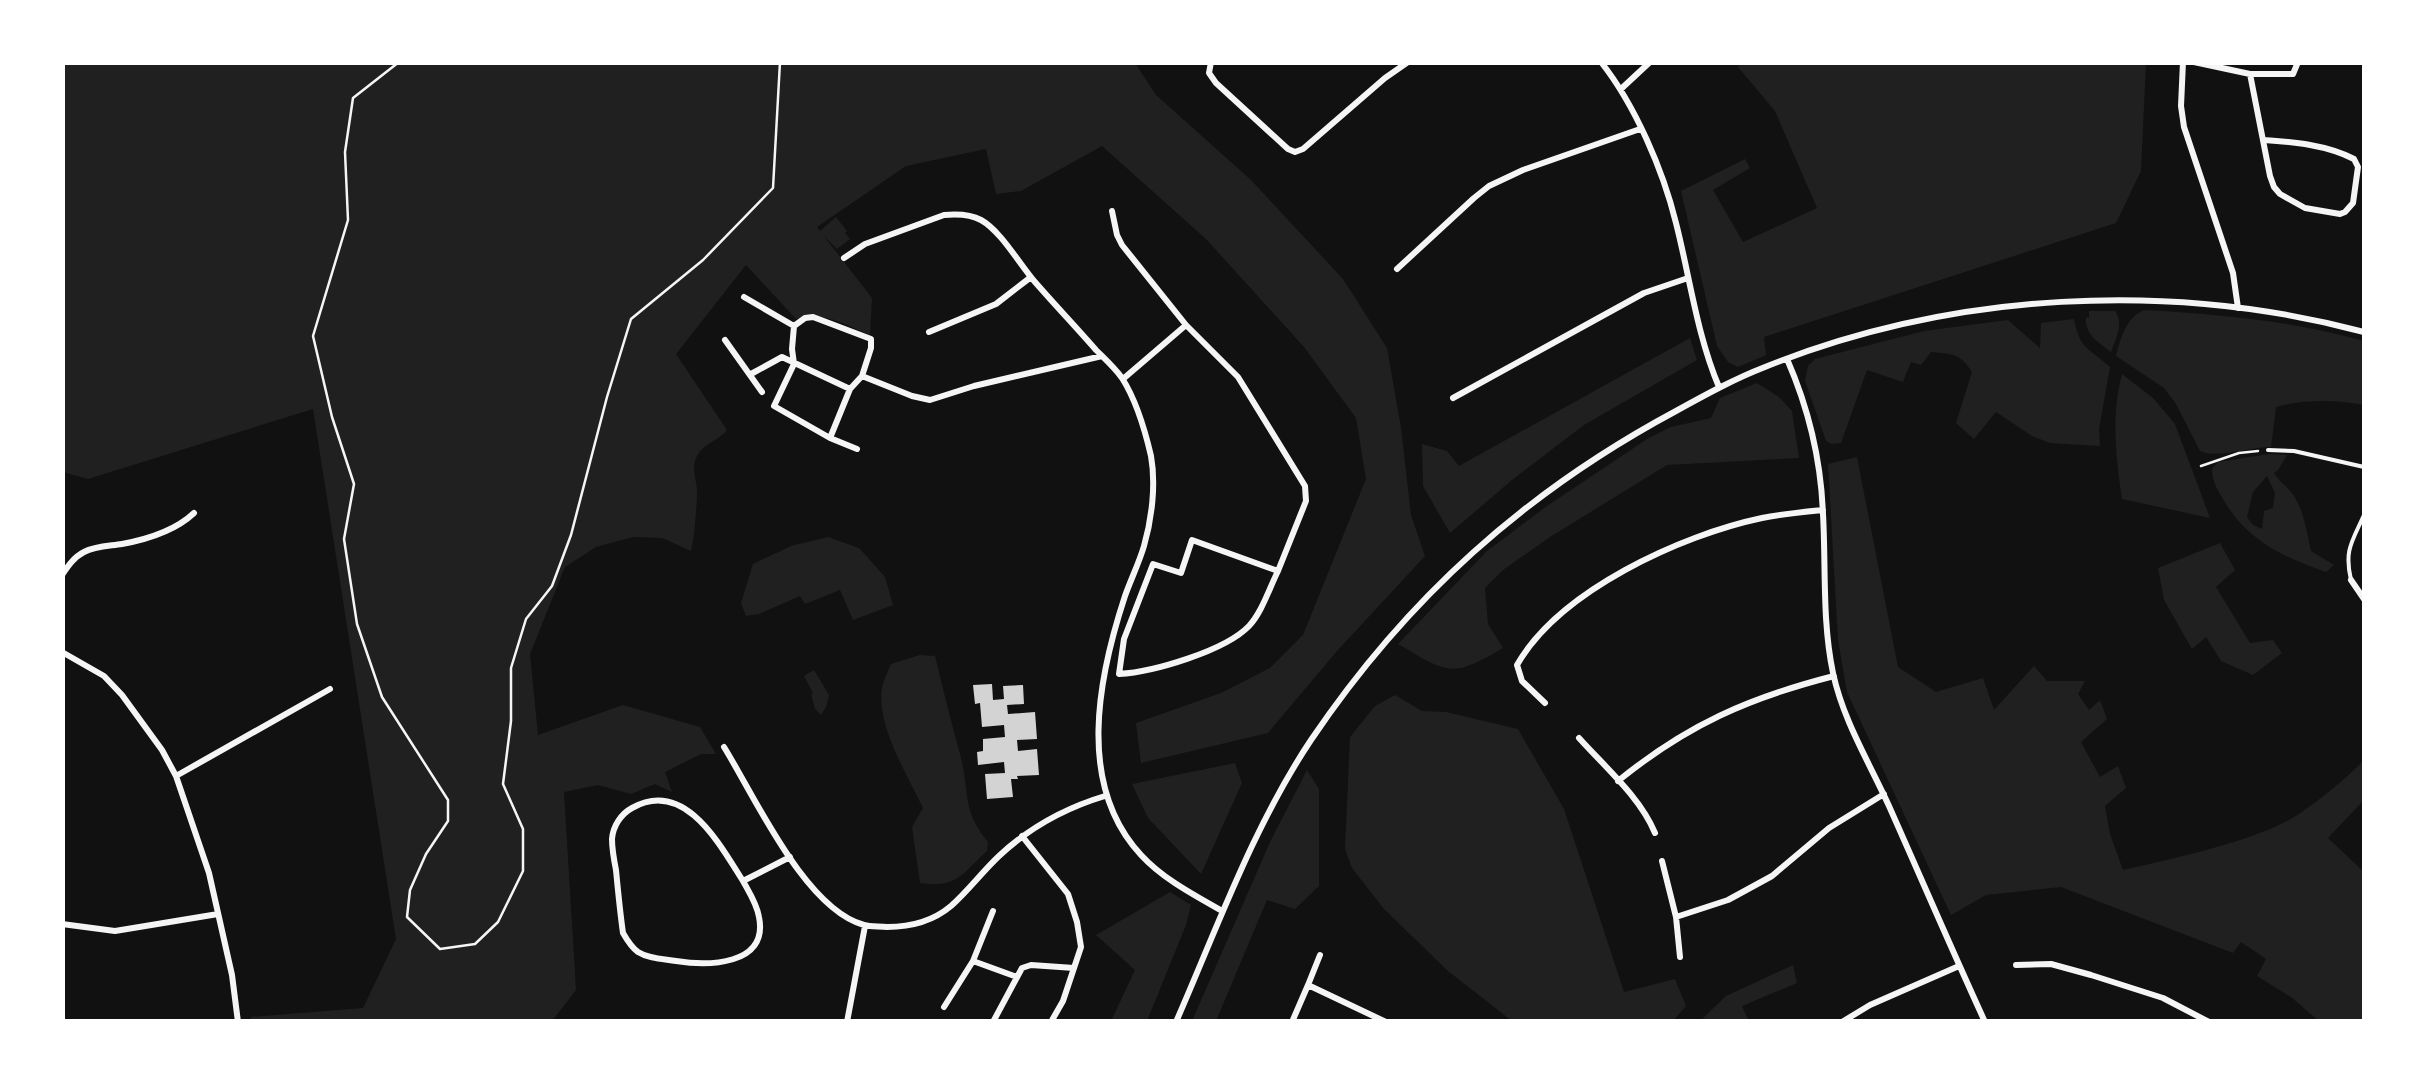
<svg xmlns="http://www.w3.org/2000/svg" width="2427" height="1084" viewBox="0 0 2427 1084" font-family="'DM Sans',sans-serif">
<rect width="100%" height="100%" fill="#111"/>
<path fill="#202020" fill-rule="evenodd" d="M62,63h1073l21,32 95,85 92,99 44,69 14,80 10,87 14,41 -88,95 -69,82 -127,30 -5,-40 85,-30 49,-25 33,-33 63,-156 -10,-61 -52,-71 -98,-108 -104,-93 -81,45 -25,3 -10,-45 -80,17 -89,61 3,4 16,-14 11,14 -2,2 5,6 -13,10 -14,-14 49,63 -2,37c-26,-11 -46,-24 -74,-16l-50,-54 -70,89 51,76c-9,11 -23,13 -30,26 -7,14 1,25 0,39 -1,19 -2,37 -6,56l-29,-13 -29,-1 -37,10 -31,20 -35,87 8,81 85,-30 77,22 16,27h-15l-36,18 7,20 -17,-8 -24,10 -33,-9 -34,7 12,198 -24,31h-301v-4l112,-9 33,-69 -83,-530 -225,70 -25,-7z
M1741,63h405l-5,108 -25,52 -352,114 2,18 -28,12 -10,-5 -11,-16 -36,-155 64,-32 5,9 -37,22 30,52 74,-34 -42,-97 -37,-44z
M2144,310c74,4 149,11 220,31v64c-28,-5 -60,-6 -88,2l-5,40c-22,0 -54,12 -71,4l-24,-47 -12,-16 -48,-32c5,-19 10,-38 28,-46z
M2089,311h26c9,12 1,28 -4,41 -12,-9 -27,-18 -25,-35l3,1z
M2074,319c6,31 14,28 36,48l-11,62 1,17 -50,-3 -18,-7 -36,-24 -22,27 -18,-16 16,-51c-12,-19 -20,-18 -41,-20l-10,13 -10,-3 -8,20 -36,-12 -26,73 -9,1 -6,-3 -21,-60 3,-15 7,-7 109,-28 84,-11 32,28 1,-25z
M1690,338l7,22 -113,65 -72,55 -62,53 -27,-47 -1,-42 25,7 12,15z
M2122,374l31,24 22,26 35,94 -88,-19c-6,-41 -11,-84 0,-125z
M1757,383l22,14 13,14 7,47 -132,7 -117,72 -47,33 -18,18 3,36 15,24c-52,31 -55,25 -105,-4l89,-93 60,-45 100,-67 24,-12 40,-9 9,-20z
M2269,454l18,1 -9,15 -4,3c5,8 11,12 17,19 12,14 16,41 20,59l23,14 -8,7c-43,-15 -80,-32 -103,-73 -6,-10 -11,-18 -11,-30l6,-7zM2267,476l8,17 -2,15 -9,3 -2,18 -9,-4 -6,-8 6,-25z
M1857,457l41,210 38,25 47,-14 11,32 40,-44 13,15h38l-7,13 11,16 11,-10 7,19 -26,23 19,35 18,-11 8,22 -21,18 5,28 13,36c51,-12 134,-29 176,-56 23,-16 47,-35 65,-54v40l-36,38 36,34v149h-45l-28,-24 -34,-21 9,-17 -25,-17 -8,11 -172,-66 -75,8 -35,20 -104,-223 -9,-52 -10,-176z
M828,537l31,11 26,29 8,28 -40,15 -13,-30 -35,14 -5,-8 -41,18 -13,2 -5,-13 12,-39 38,-18z
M2220,543l15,27 -19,17 34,56 23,-3 9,13 -29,22 -32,-14 -15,-24 -14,12 -28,-49 -6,-32z
M920,655l15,1c8,33 16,66 25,98 10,36 1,56 28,88l-1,9c-26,24 -30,37 -67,32l-8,-56 11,-19c-16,-34 -47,-82 -41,-121 2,-8 6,-16 9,-23z
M814,670l15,25 -3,12 -5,8 -6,-6 -4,-15 2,-1 -9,-17z
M1395,695l27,16 24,1 72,17 46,80 60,183 51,-13 11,27 -13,15h-161l-64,-50 -64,-62 -32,-41 -7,-19 5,-112 25,-31z
M1235,763l7,20 -41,91 -53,-56 -16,-34z
M1307,770l12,19v97l-24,23 -28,-9 -51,121h-24l78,-179z
M1170,892l21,13 -5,20 -39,96h-36l24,-51 -39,-35z
M1793,965l4,18 -55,23 7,15h-49l26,-25z"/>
<path fill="#d3d3d3" d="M992,684l1,16 11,-1 -1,-13 20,-1 1,19 -17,1 1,9 27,-2 2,27 -20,1 1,11 19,-2 2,26 -22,1 1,3h-7l2,18 -26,2 -2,-25 20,-1 -1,-11 -26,3 -1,-13 6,-1v-12l22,-2 -1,-12 -22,2 -2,-24 -5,1 -2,-19z"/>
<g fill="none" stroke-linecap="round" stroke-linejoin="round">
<path stroke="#f5f5f5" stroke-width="2.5" d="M399,62l-46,36 -8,54 3,68 -35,116 19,81 22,67 -10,55 13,85 25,73 66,103v21l-22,33 -16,36 -3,27 33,32 35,-5 23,-22 25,-51v-42l-20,-45 8,-63v-53l15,-49 26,-33 19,-51 36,-138 24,-78 72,-59 70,-72 7,-126
M2201,466l38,-13 19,-2"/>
<path stroke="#f5f5f5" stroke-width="4" d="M2268,450l26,1 70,16
M2351,580c-7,-30 1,-38 13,-65"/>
<path stroke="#f5f5f5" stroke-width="6" d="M1211,62l-2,11 7,10 72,66 7,3 8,-3 82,-71 23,-16
M1601,62c34,43 62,108 75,161 14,55 21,112 43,164
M2183,62l-2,44 3,21 49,146 5,35
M2194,62l56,12h43l5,-12
M2250,74l20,102 4,11 6,7 25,14 35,6 5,-2 8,-9 5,-36 -4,-8c-27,-14 -60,-17 -90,-19
M1621,89l29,-27
M1112,211l5,24 5,10 64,80 -63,54
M844,258l21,-14 79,-29c11,-1 26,-1 37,5 20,11 39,45 54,62 20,23 41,45 61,68 9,9 19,18 26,28 14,22 23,52 29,78 5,28 1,62 -7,90 -5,17 -13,33 -19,50 -27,82 -49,189 16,259 22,24 53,40 81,56
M1397,269l77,-71 15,-12 34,-16 117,-41
M744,297l50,29 11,-8 8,-1 58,22v9l-9,28 -12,13 -20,49
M1186,325l52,52 67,109 1,15 -28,70 -86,-31 -11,33 -28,-9 -29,75 -5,35c34,-2 106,-23 130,-48 13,-14 20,-37 29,-55
M794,326l-2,23 2,15 -20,42 56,32 27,11
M929,332l67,-28 35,-27
M725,340l37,52
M1787,359c21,48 34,102 36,155 3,53 -1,107 10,159 10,47 36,89 56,133 32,72 63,144 96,216
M751,374l31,-17 68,32
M862,376l50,20 18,4 44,-14 128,-30
M1453,398l191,-105 44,-15
M62,575c6,-9 12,-18 22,-23 11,-6 26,-6 38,-8 27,-5 53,-13 72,-31
M2351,580l13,19
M62,652l42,24 18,19 40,55 14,26 33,97 23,102 6,47
M1545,703l-23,-22 -5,-16c42,-74 164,-130 245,-147 20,-4 41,-6 61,-8
M1579,738c26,29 61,59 76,95
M724,747c31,50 81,162 140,178 7,2 16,1 23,2 24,0 45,-5 64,-21 17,-15 31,-34 48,-50 31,-29 66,-48 106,-60
M176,776l154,-87
M1618,781c69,-56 130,-83 216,-105
M1022,836l46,58 9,28 4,25 -18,54 -12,21
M1662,861l14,56 4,40
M743,881c6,11 14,23 16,36 10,49 -52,49 -83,44 -12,-2 -27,-2 -38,-9 -7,-5 -11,-12 -15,-19 -3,-21 -5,-42 -7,-63 -2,-10 -4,-21 -4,-31 1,-13 9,-25 20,-31 53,-30 88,37 111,73l47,-24
M1676,917l52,-17 44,-24 57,-48 55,-34
M62,924l53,7 103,-17
M973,961l20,-50
M2016,965l35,-1 40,11 72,23 46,24
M1308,985l12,-30
M944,1007l29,-46 44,16
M847,1022l18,-96
M993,1022l29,-54 9,-3 43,3
M1176,1022c42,-96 77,-195 135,-282 96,-142 214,-248 365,-329 29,-16 58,-32 89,-44 187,-75 404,-87 599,-35
M1292,1022l16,-37 78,37
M1842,1022l28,-17 89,-39"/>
</g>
<rect width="2427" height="1084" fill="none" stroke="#ffffff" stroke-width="130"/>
</svg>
